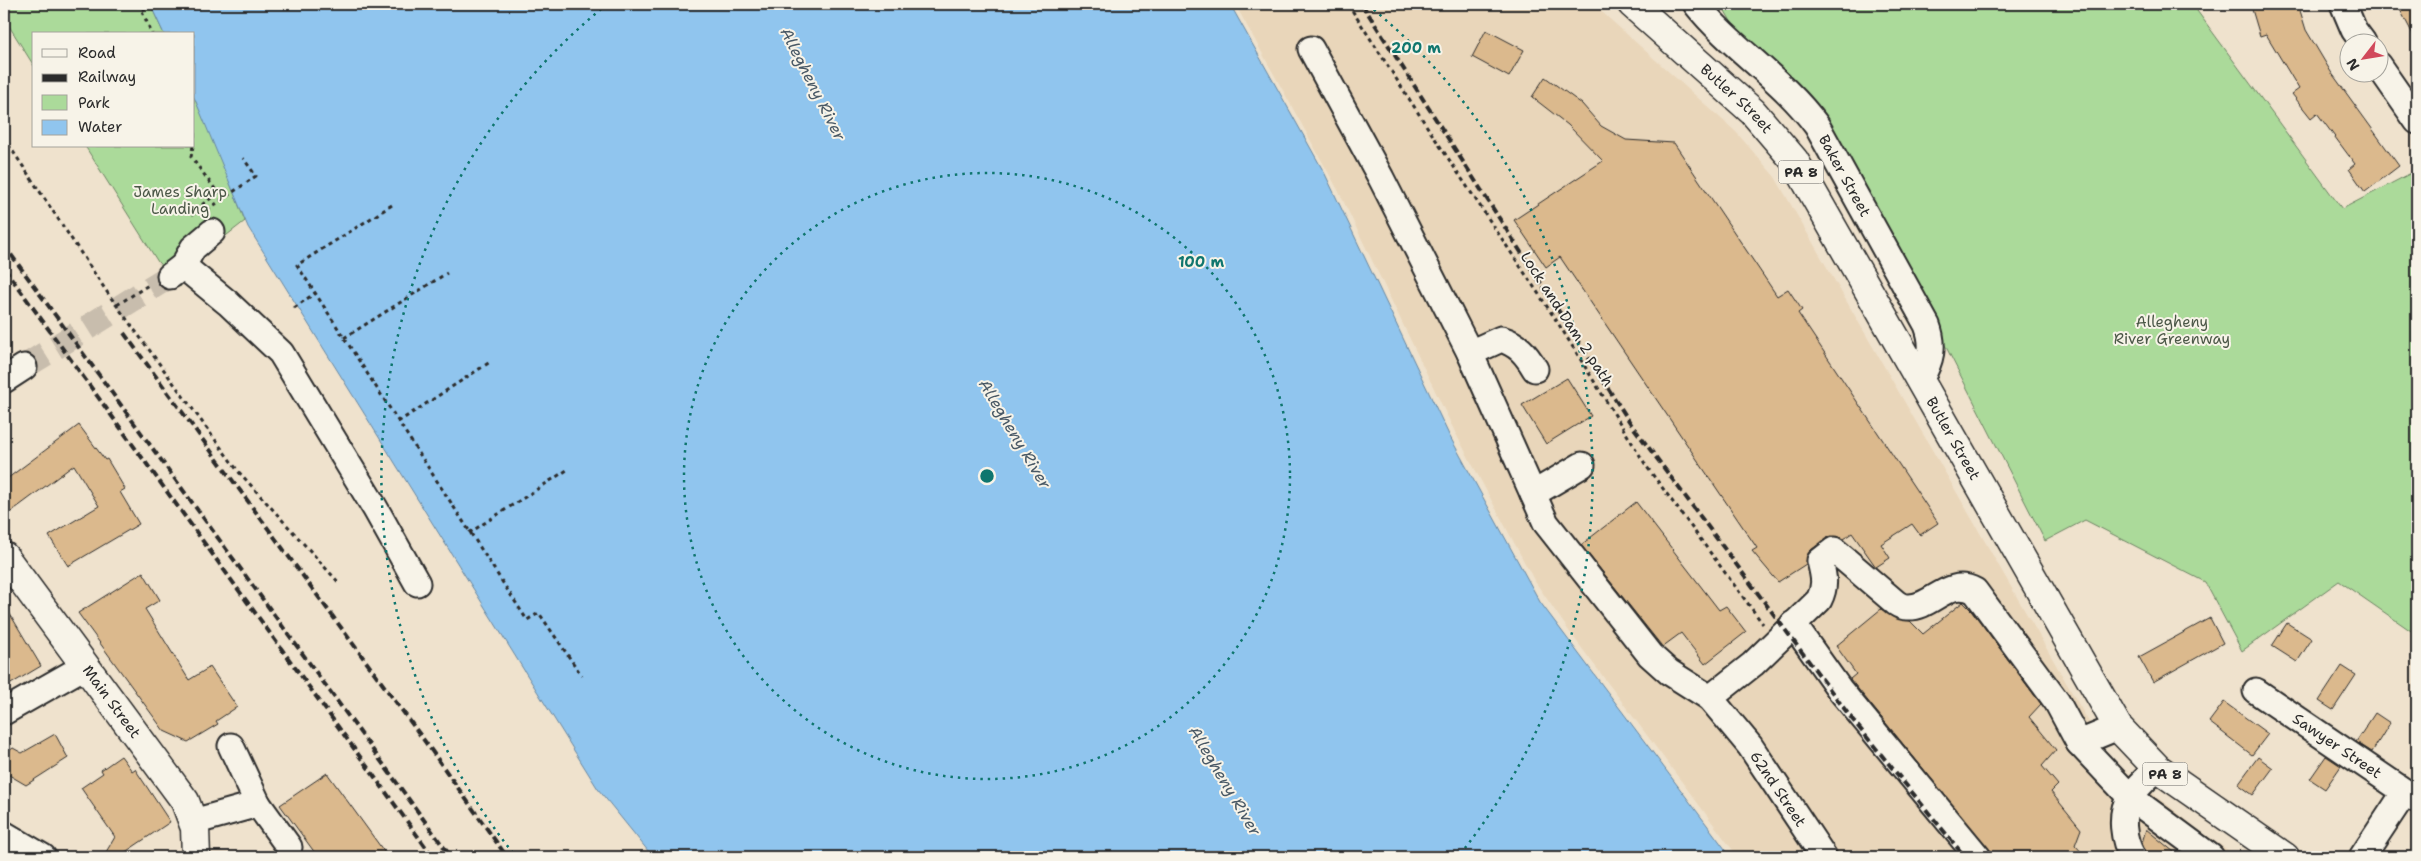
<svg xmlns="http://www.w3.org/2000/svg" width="2421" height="861" viewBox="0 0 2421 861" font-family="'Shantell Sans',sans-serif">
<rect width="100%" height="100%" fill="#efe2cd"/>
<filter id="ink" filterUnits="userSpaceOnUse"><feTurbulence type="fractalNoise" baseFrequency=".02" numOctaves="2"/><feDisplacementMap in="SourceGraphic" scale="10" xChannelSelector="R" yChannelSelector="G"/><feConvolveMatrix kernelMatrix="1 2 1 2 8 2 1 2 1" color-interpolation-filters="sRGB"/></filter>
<g filter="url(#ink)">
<path fill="#e9d6ba" d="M1235,4h358l143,128 39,45 330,573 17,18 78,63 38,26h-500l-169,-226 -35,-51 -79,-148 -117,-242z"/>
<path fill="#abda9a" stroke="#6b8262" d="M4,4h146l14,30h-130v32l-30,-48z
M1721,4h471l150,205 75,-39v465l-78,-54 -97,70 -37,-69 -120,-62 -40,21 -153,-300 -149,-199z
M194,97l16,35 35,89 -50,39 -15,27 -22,-25 -73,-116h109z"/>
<path fill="#90c5ee" stroke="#6887a0" d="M150,4h1080l95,170 124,261 91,167 191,255h-1078l-55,-68 -350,-562 -54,-130v-63h-30z"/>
<path fill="#dbb98d" stroke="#2b2b2b" d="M2260,4h38l8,26 25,42 68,94 -34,26 -16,-23 6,-5 -38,-51 -6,5 -19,-24 7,-5 -33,-55 -6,2 -9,-30z
M2397,4h20v38z
M1486,30l38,20 -15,27 -37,-20z
M1545,77l37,27 19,22 25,14 48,3 103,153 11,-7 14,21 -4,3 140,210 -18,12 -8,-11 -31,20 9,14 -14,9 -24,-34 -9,6 -12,-3 -20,14 -4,6 -1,8 -28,18 -26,-31 5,-3 -197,-291 -14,10 -32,-47 89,-59 -35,-36 -36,-28z
M1567,378l24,38 -45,28 -24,-39z
M79,425l26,35 2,-1 18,30 -5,3 19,32 -71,42 -19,-30 50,-30 -25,-41 -70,52v-36z
M1636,502l83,108 7,-4 20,26 -41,32 -24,-31 -19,14 -1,-2 -80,-100z
M143,572l17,28 -15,9 44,71 21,-13 27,40 -21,14 2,3 -30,18 -24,-11 -86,-118z
M1963,602l9,9 69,93 -12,13 27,33 -14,16 16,19 -7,7 30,37 -6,16 11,12h-91l-145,-178 6,-5 -20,-28 45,-37 14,9 15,3 13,13z
M4,604l37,62 -37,22z
M2210,618l13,25 -70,39 -14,-25z
M2287,623l25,16 -15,23 -25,-16z
M2342,666l14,9 -23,35 -14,-9z
M2224,702l44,32 -16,21 -43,-33z
M2375,713l15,10 -18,29 -16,-10z
M55,734l13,24 -42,27 -22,-13v-17l9,-7 9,5z
M121,756l11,15 3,-2 35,53 -52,35h-15l12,-20 -34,-49 22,-15 -2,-3z
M2326,756l15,10 -16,23 -15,-10z
M2258,757l15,11 -20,27 -15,-11z
M327,773l61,84h-70l-38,-52z
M2146,829l34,28h-33l-5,-14z"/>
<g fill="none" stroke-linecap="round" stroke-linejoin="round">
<path stroke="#c8bdad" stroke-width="25" stroke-dasharray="25 12" stroke-linecap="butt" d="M24,367l146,-91"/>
<defs>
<g id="minor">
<path id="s1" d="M1696,4c36,45 87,75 121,122l110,199c8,21 4,36 -7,55"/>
<path d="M2343,4l11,26 9,12"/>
<path d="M1311,49l70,129 89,175 76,170 104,132 19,17 41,26"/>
<path d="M2378,65l39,56"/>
<path d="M183,266l45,37 53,50 94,155 42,75"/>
<path d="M170,276l13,-10 10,-18 19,-16"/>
<path d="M1470,353l31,-14c17,5 25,15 34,30"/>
<path d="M4,380l20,-13"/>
<path d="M1533,494l49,-29"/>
<path d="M1793,624l47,66 138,167"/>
<path id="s2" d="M2256,691l161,109"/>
<path d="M4,712l81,-46"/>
<path d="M2079,743l51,54 81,60"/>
<path d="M231,746l27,58"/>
<path d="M193,822l65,-18 31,43"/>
<path d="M4,834l39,23"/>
<path d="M1824,857l-74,-111 -40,-48 43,-34 66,-64c7,-14 5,-23 1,-39l14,-11 62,53c3,2 8,4 11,4 25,2 41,-31 68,-16l82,111 22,41 39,-16"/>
<path d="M2133,857c-10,-16 -14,-43 -3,-60 7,-10 18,-20 27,-29"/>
<path d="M2362,857l43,-65"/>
</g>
<g id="major">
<path id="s3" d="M4,556l181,245 10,27 1,29"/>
</g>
<g id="highway">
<path id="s4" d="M1632,4l121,108 41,48 324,567 39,41 128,89"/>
</g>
</defs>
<use href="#minor" stroke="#2b2b2b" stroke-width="29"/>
<use href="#major" stroke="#2b2b2b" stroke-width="31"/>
<use href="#highway" stroke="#2b2b2b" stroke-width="31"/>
<path stroke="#2b2b2b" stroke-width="3" stroke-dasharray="4 4" stroke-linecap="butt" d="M139,4l13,30
M174,4v1
M1348,4l78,121 132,198 89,144 116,157
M142,10l13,-6
M194,125v12
M4,138l105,157 129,176 102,113
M193,146l-2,11 27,36 -26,19 4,6
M392,205l-95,60 230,355 12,-7 43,63
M207,210l49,-34 -13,-18
M117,305l33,-21
M294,308l21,-15
M344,338l103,-65
M398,422l92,-60
M469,533l98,-63"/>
<use href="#minor" stroke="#f7f3e8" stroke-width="25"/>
<use href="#major" stroke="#f7f3e8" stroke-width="28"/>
<use href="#highway" stroke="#f7f3e8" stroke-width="28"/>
<path stroke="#2b2b2b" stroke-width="4" stroke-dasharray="8 4" stroke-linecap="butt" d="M1362,4l269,420 221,295 113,138
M4,245l447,612
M4,268l429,589
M124,333l305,414 78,110"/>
</g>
</g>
<g fill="none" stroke="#0f766e" stroke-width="2.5" stroke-dasharray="2.5 5">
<circle cx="987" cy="476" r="303"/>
<path d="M513 853A606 606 0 0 1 606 5M1368 5A606 606 0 0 1 1461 853"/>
</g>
<g text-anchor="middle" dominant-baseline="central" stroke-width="4" stroke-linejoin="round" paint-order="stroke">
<g fill="#f7f3e8" stroke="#686764" stroke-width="1">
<rect x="1778.5" y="160.5" width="45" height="23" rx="4"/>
<rect x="2142.5" y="762.5" width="45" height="23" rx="4"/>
</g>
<g font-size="14" font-weight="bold" fill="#2b2b2b">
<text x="1801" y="172">PA 8</text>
<text x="2165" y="774">PA 8</text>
</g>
<g font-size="15" fill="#2b2b2b" stroke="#f7f3e8">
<text stroke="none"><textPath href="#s4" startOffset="141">Butler Street</textPath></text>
<text stroke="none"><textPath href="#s1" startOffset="229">Baker Street</textPath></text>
<text transform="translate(1567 319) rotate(57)">Lock and Dam 2 path</text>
<text stroke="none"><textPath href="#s4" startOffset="546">Butler Street</textPath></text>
<text stroke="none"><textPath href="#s3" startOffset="181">Main Street</textPath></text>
<text stroke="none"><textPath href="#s2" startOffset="98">Sawyer Street</textPath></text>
<text transform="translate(1778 789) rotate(56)">62nd Street</text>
</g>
<g font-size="15" fill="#4b5747" stroke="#f7f3e8">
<text x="180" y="192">James Sharp<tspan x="180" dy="17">Landing</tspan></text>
<text x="2172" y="322">Allegheny<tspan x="2172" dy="17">River Greenway</tspan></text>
</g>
<g font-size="16" font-style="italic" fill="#495966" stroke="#f7f3e8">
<text transform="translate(813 84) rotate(63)">Allegheny River</text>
<text transform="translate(1015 434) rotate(59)">Allegheny River</text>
<text transform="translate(1225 781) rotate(59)">Allegheny River</text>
</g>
</g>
<circle cx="987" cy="476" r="8" fill="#0f766e" stroke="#f7f3e8" stroke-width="2.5"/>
<g font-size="15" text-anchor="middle" font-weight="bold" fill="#0f766e" stroke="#f7f3e8" stroke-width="4" stroke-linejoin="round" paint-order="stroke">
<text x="1416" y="53">200 m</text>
<text x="1201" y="267">100 m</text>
</g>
<rect width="2421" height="861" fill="none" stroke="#f7f3e8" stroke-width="20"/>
<rect x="10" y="10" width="2401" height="841" fill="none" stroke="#2b2b2b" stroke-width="2" filter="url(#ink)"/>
<rect x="32" y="32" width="162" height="115" fill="#f7f3e8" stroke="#a5a39c"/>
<rect x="42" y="49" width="25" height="8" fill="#f7f3e8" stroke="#a5a39c"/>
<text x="78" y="58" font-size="15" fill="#2b2b2b">Road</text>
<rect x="42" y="74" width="25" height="8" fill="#2b2b2b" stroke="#a5a39c"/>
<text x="78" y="82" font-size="15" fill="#2b2b2b">Railway</text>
<rect x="42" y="95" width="25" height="15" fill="#abda9a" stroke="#a5a39c"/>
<text x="78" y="108" font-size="15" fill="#2b2b2b">Park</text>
<rect x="42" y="120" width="25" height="15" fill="#90c5ee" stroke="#a5a39c"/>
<text x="78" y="132" font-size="15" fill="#2b2b2b">Water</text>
<g transform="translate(2364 58) rotate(239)"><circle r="24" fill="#f7f3e8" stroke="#a5a39c"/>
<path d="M0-4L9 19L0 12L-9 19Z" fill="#d1495b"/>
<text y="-8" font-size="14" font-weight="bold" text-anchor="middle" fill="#2b2b2b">N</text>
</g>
</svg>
